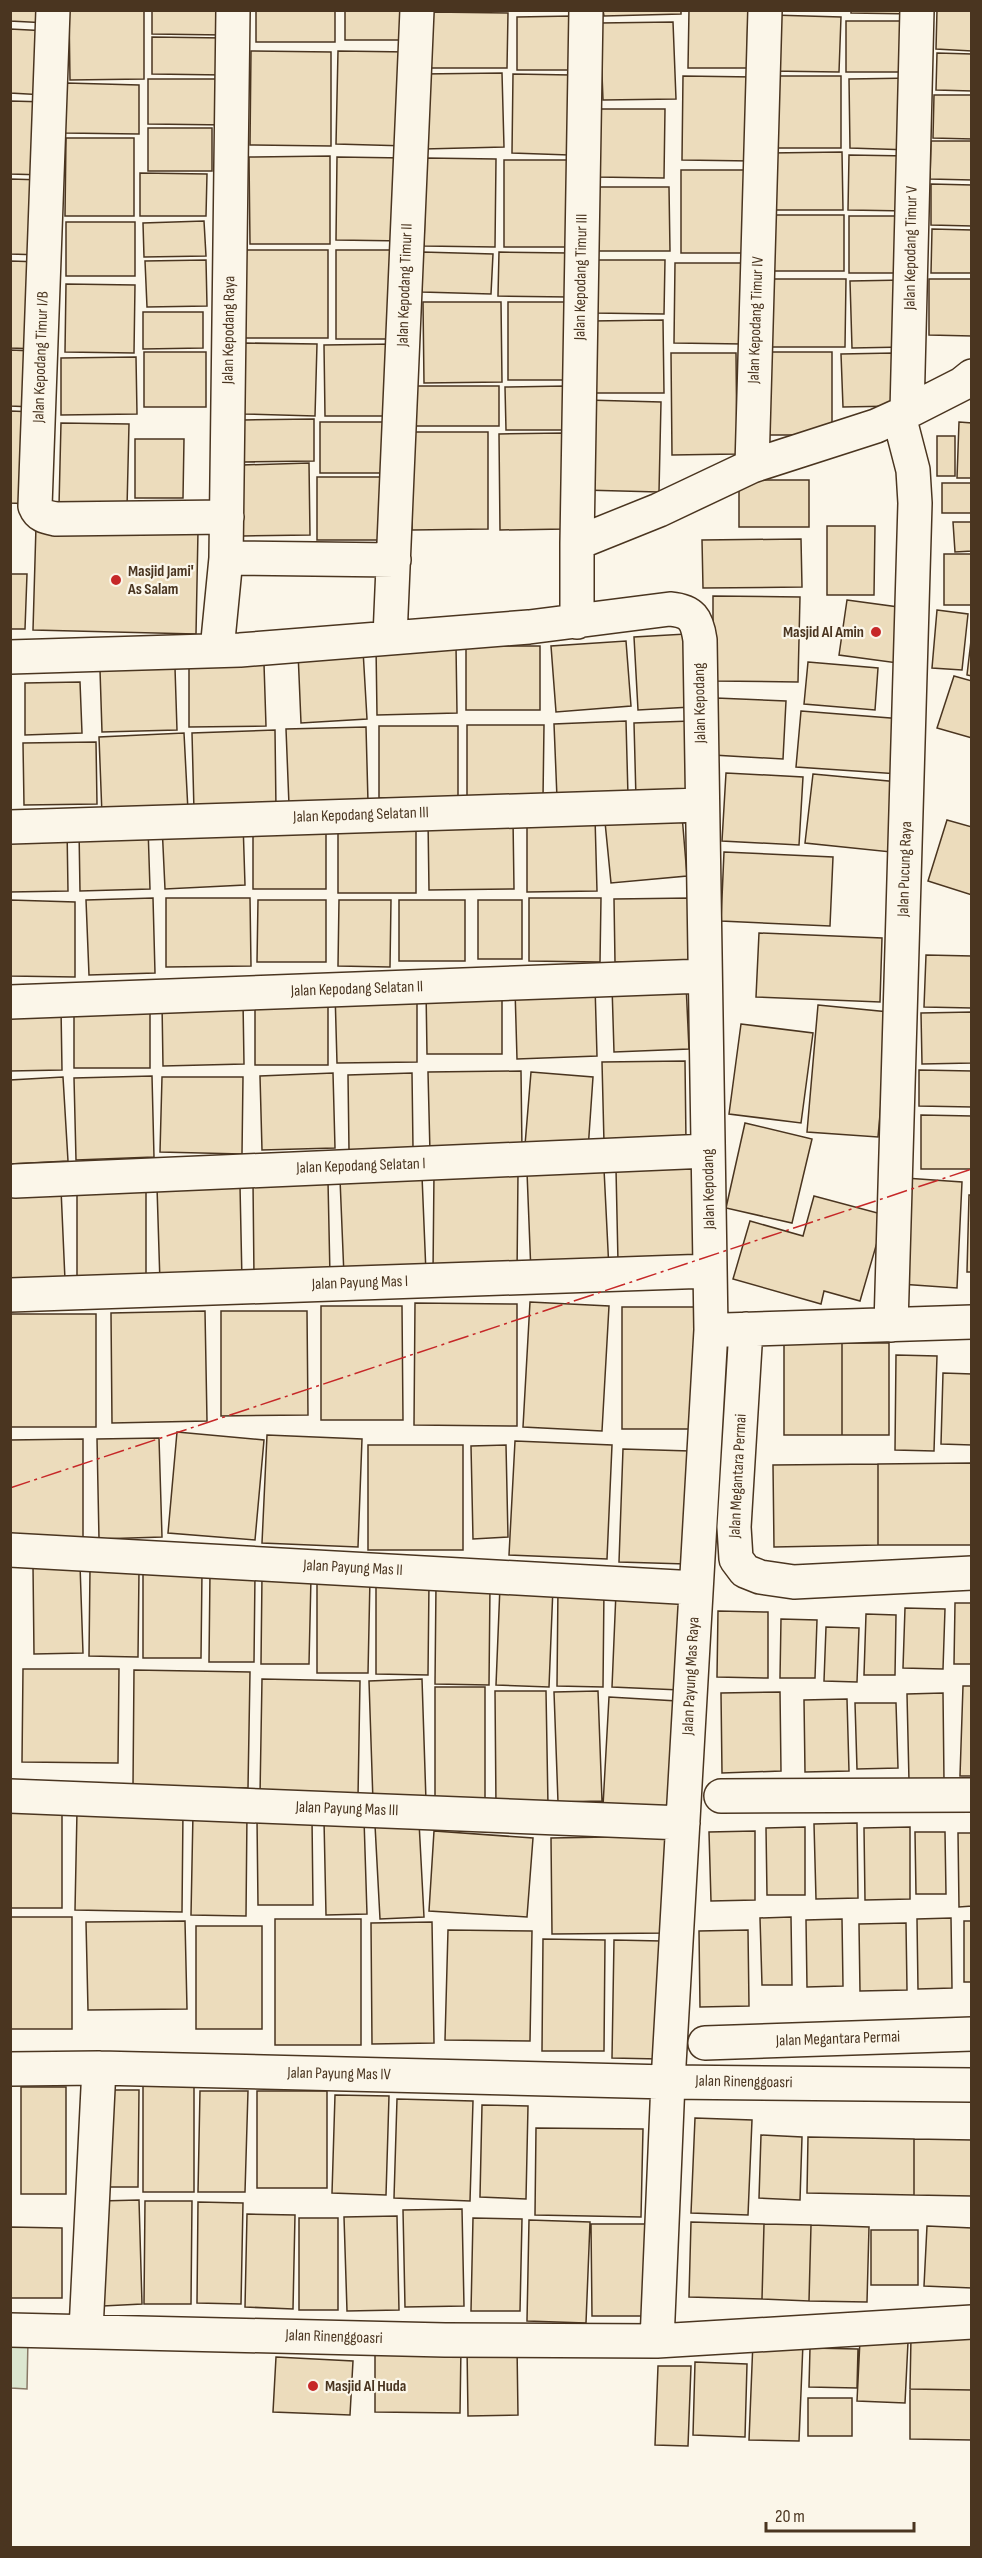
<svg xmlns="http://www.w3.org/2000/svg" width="982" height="2558" viewBox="0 0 982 2558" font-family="'Sofia Sans Condensed',sans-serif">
<rect width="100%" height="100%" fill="#fbf6e9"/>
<path fill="#dce7d0" stroke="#887966" stroke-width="1.5" d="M11,2338l17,1 -1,50 -16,-1z"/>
<path fill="#ecdcbc" stroke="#4a3520" stroke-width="1.5" d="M10,10h38v13l-38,-2z
M69,10h75v69l-74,1z
M152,10h72v25l-72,-1z
M256,10h79v32h-79z
M345,10h63v30h-63z
M603,10h78v4l-77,2z
M689,10h59l-1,58h-59z
M851,10h63v4l-63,-1z
M937,10h35v41l-36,-2z
M431,12l77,1 -1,55h-76z
M772,15l69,2 -2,55 -69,-1z
M572,16v54h-55v-53z
M846,21h66v51h-66z
M673,22l3,77 -73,1 -3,-77z
M10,29l38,2 -3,64 -35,-2z
M152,37l72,1v37l-72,-1z
M251,51l80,1v94l-81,-1z
M338,51l70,1 -1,94 -71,-2z
M937,53l35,1v37l-36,-1z
M502,73l2,74 -80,2 -2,-75z
M513,74l58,1 -2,80 -57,-2z
M683,76l71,1 -2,84 -70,-1z
M770,76h71v72h-72z
M914,78l-4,72 -60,-2 -1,-69z
M148,79h80v46l-80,-1z
M66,83l73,2v49l-74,-1z
M934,95h38v44l-39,-1z
M10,101l37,1 -2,73 -35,-1z
M597,109h68l-1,69 -69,-1z
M148,128h64v43h-64z
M66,138h68v78h-69z
M931,141h41v39l-42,-1z
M842,152l1,58h-72l-1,-57z
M849,155l60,1 -1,55 -60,-1z
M330,156v88h-80l-1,-87z
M337,157l68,1v83l-69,-1z
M426,158l70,1 -1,88 -71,-1z
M504,160h66v87h-66z
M681,170h69v83h-69z
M140,173l67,1 -1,42h-66z
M10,179l33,1 -1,75 -32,-1z
M931,184l41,1v41l-41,-1z
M594,187h75l1,64h-75z
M769,215h75v56h-75z
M849,216h60v57h-60z
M204,221l2,35 -62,1 -1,-34z
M66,222h69v54h-69z
M932,229l40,1v43h-41z
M244,250h84v88h-84z
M336,250h65v89h-65z
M422,252l71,2 -2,40 -69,-2z
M499,252l70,1v44l-71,-1z
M206,260l1,46 -60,1 -2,-46z
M594,260h71l-1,54 -71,-1z
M10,261l32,1 -4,87 -28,-1z
M675,263h69l-1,81 -69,-1z
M766,279h80l-1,68h-79z
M929,279h43v57l-43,-1z
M905,280v67l-53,1 -2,-67z
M66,284l69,1 -1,68 -69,-1z
M423,302h78l1,80 -78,1z
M508,302h59v78h-59z
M143,312h60v36l-60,1z
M663,320l1,73h-71l-1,-72z
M245,343l72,1 -2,72 -72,-2z
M396,344l1,72h-72l-1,-71z
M10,350l24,1 -1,56 -23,-1z
M144,352h62v55h-62z
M762,352h70v83h-71z
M671,353h65l1,101 -65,1z
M894,353l1,53 -52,1 -2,-53z
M136,357l1,57 -76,1v-57z
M415,386h84v40h-84z
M566,386l1,44h-61l-1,-43z
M586,400l75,2 -2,90 -76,-2z
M10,411l26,1 -4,92 -22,-1z
M314,419v42l-70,1v-42z
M320,422h74v51h-74z
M959,422l13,1v55h-15z
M61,423l68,1 -2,84 -68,-2z
M412,432h76v97l-76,1z
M564,433l1,96 -65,1 -1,-96z
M937,436h18v40h-18z
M135,439h49l-1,59h-48z
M309,463l1,72 -67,1 -1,-71z
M317,477h73v63h-73z
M739,480h70v47h-70z
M942,483h30v30h-30z
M953,522h19v29l-17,1z
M36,526l162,5 -2,103 -163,-4z
M827,526h48l-1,69h-47z
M801,539l1,48 -99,1 -1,-48z
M944,554h28v51h-28z
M10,574h17l-2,55h-15z
M713,596l87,1 -2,85 -85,-1z
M847,600l66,9 -8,55 -66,-9z
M937,610l31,4 -6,56 -30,-2z
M972,632v44l-5,-1z
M686,634l5,73 -53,3 -4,-73z
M626,641l5,65 -75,6 -5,-66z
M376,646h80l1,67 -80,2z
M466,646h74v64h-74z
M363,650l4,69 -66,4 -3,-71z
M808,662l70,6 -3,42 -71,-6z
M264,664l2,62 -77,1v-62z
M175,668l2,62 -75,2 -2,-62z
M954,676l18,5v57l-35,-10z
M80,682l2,51 -57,2v-52z
M716,698l70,3 -3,58 -70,-4z
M801,711l102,8 -4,55 -103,-7z
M626,721l2,75 -71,2 -3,-74z
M691,721l2,76 -57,2 -2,-76z
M467,725h77l-1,73h-76z
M379,726h79v72h-79z
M366,727l2,75 -79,3 -3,-76z
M275,730l1,80 -82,1 -2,-78z
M184,733l4,78 -86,4 -3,-78z
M96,742l1,62 -73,1 -1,-62z
M726,773l77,4 -4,68 -77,-4z
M813,774l86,8 -8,70 -86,-9z
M682,815l5,61 -76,7 -6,-61z
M595,817l2,74 -70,1v-73z
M338,819h78v74h-78z
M513,819l1,70 -85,1 -1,-70z
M947,820l25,7v68l-44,-14z
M243,822l2,63 -80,4 -3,-64z
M253,822h73v67h-73z
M67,827l1,64 -58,1v-64z
M148,827l2,62 -70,2 -1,-62z
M724,852l109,5 -3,69 -109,-5z
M153,898l2,75 -66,2 -3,-75z
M166,898h84l1,68 -85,1z
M529,898h72l-1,64 -71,-1z
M691,898v64h-76l-1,-63z
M10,900l65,2v75l-65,-1z
M258,900h68v62h-69z
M339,900h52l-1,67 -52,-1z
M399,900h66v61h-66z
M478,900h44v59h-44z
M759,933l123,5 -2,64 -124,-5z
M926,955l46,1v52l-48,-1z
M686,984l3,65 -75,3 -2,-66z
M595,985l2,71 -80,3 -2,-70z
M426,989h76v65h-75z
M417,990v72l-80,1 -2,-71z
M255,994h73v71h-73z
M243,1001l1,63 -81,2 -1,-63z
M818,1005l71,7 -11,125 -71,-5z
M61,1008l1,62 -52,1v-62z
M74,1009h76v59h-76z
M972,1012v51l-50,1 -1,-51z
M741,1024l72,9 -12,90 -72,-9z
M685,1061l1,81 -82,1 -2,-81z
M919,1070l53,1v36l-53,-1z
M521,1071l1,80 -92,2 -2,-81z
M531,1072l62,5 -5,73 -63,-5z
M333,1073l2,75 -73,2 -2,-74z
M412,1073l1,75 -64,2 -1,-75z
M152,1076l2,81 -78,3 -2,-82z
M63,1077l5,84 -58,3v-84z
M162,1077h81l-1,77 -82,-2z
M921,1115l51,1v53h-51z
M745,1123l67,16 -20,84 -66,-15z
M698,1168l2,92 -82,2 -2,-93z
M604,1169l5,101 -78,3 -4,-101z
M434,1173h84l-1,101 -84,-1z
M422,1176l4,97 -82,3 -4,-97z
M905,1178l57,4 -5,106 -57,-4z
M328,1181l2,95 -76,1 -1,-95z
M77,1184h69v99h-69z
M240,1186l2,95 -82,2 -3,-96z
M61,1189l4,91 -55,2v-91z
M969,1195h3v77h-5z
M814,1196l71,19 -25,86 -36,-10 -3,13 -88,-25 17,-58 53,15z
M530,1302l79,4 -7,125 -79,-4z
M415,1303l102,1v122l-103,-1z
M321,1306h81l1,114h-82z
M622,1307h72v122h-72z
M205,1311l2,110 -95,2 -1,-110z
M221,1311h86l1,104 -87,1z
M10,1314h86v113h-86z
M784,1343h58v92h-58z
M842,1343h47v92h-47z
M896,1355l41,1 -3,95 -39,-1z
M943,1373l29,1v71l-31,-1z
M177,1432l87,8 -9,100 -87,-7z
M267,1435l95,4 -4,108 -96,-4z
M159,1438l3,99 -63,2 -2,-100z
M83,1439v98h-73v-97z
M515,1441l97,4 -5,114 -98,-4z
M368,1445h95v105h-95z
M506,1445l2,92 -35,2 -2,-93z
M623,1449l67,2 -4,113 -67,-2z
M971,1463l1,82h-94v-81z
M878,1464v81l-104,2 -1,-82z
M80,1565l3,88 -49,1 -1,-88z
M90,1570l49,1 -1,86 -49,-1z
M143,1572h59l-1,86h-58z
M210,1573l45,1 -1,88h-45z
M262,1576l49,1 -2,87h-48z
M317,1577l53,1 -2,95h-51z
M376,1581l53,1 -1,93 -52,-1z
M436,1585l54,1 -1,99 -54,-1z
M500,1586l53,1 -4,100 -53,-2z
M558,1587l46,1 -1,99 -46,-1z
M616,1592l67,3 -3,95 -68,-3z
M955,1603h17v61h-18z
M905,1608l40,1 -2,60 -40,-1z
M718,1611l50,1v66l-51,-1z
M866,1614l30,1 -1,60h-31z
M781,1619l36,1 -2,58h-35z
M826,1627l33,1 -2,54 -33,-1z
M23,1669h96l-1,94 -96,-1z
M134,1670l116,2 -2,116 -115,-2z
M262,1679l98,2 -2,116 -98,-2z
M422,1679l4,122 -53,1 -4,-121z
M963,1686h9v90h-12z
M435,1687h50v113h-50z
M495,1691h51l2,115 -52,1z
M598,1691l4,110 -44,1 -4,-110z
M780,1692l1,79 -59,2 -1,-80z
M943,1693l1,88h-35l-2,-87z
M609,1697l68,4 -7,109 -67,-4z
M847,1699l2,72 -44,1 -1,-72z
M855,1703h41l2,65 -41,1z
M10,1805h52v103h-52z
M77,1811h106l-1,101 -107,-2z
M193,1813h54l-1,103 -55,-1z
M312,1818l1,87h-55l-1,-86z
M364,1819l3,95 -41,1 -2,-95z
M419,1822l5,95 -44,2 -5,-94z
M857,1823l1,75 -42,1 -2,-75z
M805,1827v68h-38l-1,-67z
M910,1827v72l-45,1 -1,-72z
M434,1831l99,7 -6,79 -98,-6z
M755,1831v69l-44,1 -2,-69z
M915,1832h30l1,62h-30z
M958,1833h14v73l-13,1z
M668,1836l1,97 -117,1 -1,-96z
M10,1917h62v112h-62z
M791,1917l1,68h-30l-2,-67z
M951,1918l1,70 -34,1 -1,-70z
M275,1919h86v126h-86z
M842,1919l1,67 -36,1 -1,-67z
M185,1921l2,88 -99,1 -2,-88z
M964,1921h8v61h-8z
M432,1922l2,121 -62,1 -1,-121z
M906,1923l1,67 -47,1 -1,-67z
M196,1926h66v103h-66z
M448,1930l84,1 -2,110 -85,-1z
M748,1930l1,76 -49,1 -1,-76z
M543,1939l62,1 -1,111h-62z
M614,1940l47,1 -2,118 -47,-1z
M143,2086h51v106h-51z
M21,2087h45v107h-45z
M102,2090h37l-1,97h-36z
M200,2091h48l-3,101h-47z
M257,2091h70v97h-70z
M335,2095l54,1 -3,99 -54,-2z
M397,2099l76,2 -3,100 -76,-3z
M482,2105l46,1 -2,93 -46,-2z
M695,2118l57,2 -4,95 -57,-2z
M536,2128l107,1 -2,88 -106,-2z
M761,2135l41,2 -2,63 -41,-2z
M808,2137l106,2v56l-107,-2z
M914,2139l58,1v56l-58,-1z
M139,2200l3,104 -39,2 -3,-105z
M145,2201h47l-1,103h-47z
M198,2202l45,1 -2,101 -44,-1z
M462,2209l2,97 -59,1 -2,-97z
M247,2214l48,1 -2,94 -48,-2z
M397,2216l2,94 -52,1 -3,-94z
M299,2218h39v92h-39z
M473,2218l49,1 -2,92h-49z
M529,2220l61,2 -4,101 -59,-2z
M691,2222l73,2 -2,75 -73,-2z
M591,2224h59v92h-58z
M764,2224l47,1 -2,76 -47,-2z
M811,2225l58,2 -2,75 -58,-1z
M927,2226l45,2v60l-48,-2z
M10,2227l52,1v70h-52z
M871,2230h47v55h-47z
M911,2337l61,1v52l-62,-1z
M860,2340l48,2 -3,61 -48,-2z
M753,2341l50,2 -4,98 -50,-1z
M375,2346h86l-1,67 -85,-1z
M517,2346l1,69 -50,1 -1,-69z
M810,2348l48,1 -1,39 -48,-1z
M276,2357l77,4 -3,54 -77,-3z
M695,2362l52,2 -2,73 -52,-2z
M658,2366h33l-3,80 -33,-1z
M910,2389l62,1v50l-62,-1z
M808,2398h44v38h-44z"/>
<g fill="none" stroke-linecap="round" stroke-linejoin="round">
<defs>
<path id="minor" d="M53,10l-18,496c4,10 11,11 21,13l171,-2
M907,412l10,-402
M752,466l13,-456
M577,543l82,-33 93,-44 124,-40 31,-14 55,-28 10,-8
M226,558l168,2
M577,622v-79l9,-533
M390,637l27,-627
M217,650l9,-92 7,-548
M10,657l230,-7 289,-23 141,-18c22,2 27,10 30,31l11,690 -43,752 -11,259
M10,827l691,-22
M10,1002l694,-26
M15,1181l693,-30
M10,1295l700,-24
M891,1325l24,-822 -2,-33 -14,-54
M746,1329l-12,198 2,32 9,12 15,6 34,5 178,-9
M725,1330l247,-8
M10,1550l686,38
M10,1796l673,27
M721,1796l251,-1
M705,2043l267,-9
M10,2069l89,-1 569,14 304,3
M10,2330l435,10 212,1 315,-19
M86,2330l13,-262"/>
</defs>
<use href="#minor" stroke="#4a3520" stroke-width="36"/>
<use href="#minor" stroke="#fbf6e9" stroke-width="33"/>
<path stroke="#c62828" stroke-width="1.5" stroke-dasharray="21 4.5 3 4.5" stroke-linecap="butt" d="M10,1488l962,-319"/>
</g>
<g fill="#c62828" stroke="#fbf6e9" stroke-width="2">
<circle cx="116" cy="580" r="6"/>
<circle cx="876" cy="632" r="6"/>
<circle cx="313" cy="2386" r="6"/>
</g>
<g text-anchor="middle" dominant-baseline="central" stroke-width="4.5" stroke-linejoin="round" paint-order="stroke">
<g font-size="16" fill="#4a3520" stroke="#fbf6e9">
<text transform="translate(911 248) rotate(-89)">Jalan Kepodang Timur V</text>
<text transform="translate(581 277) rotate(-89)">Jalan Kepodang Timur III</text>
<text transform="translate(405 285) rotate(-88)">Jalan Kepodang Timur II</text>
<text transform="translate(756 320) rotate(-88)">Jalan Kepodang Timur IV</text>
<text transform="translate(229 330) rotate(-89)">Jalan Kepodang Raya</text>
<text transform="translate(41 357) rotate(-88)">Jalan Kepodang Timur I/B</text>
<text transform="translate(700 703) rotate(-91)">Jalan Kepodang</text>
<text transform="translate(361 815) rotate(-2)">Jalan Kepodang Selatan III</text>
<text transform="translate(905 869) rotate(-88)">Jalan Pucung Raya</text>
<text transform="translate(357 989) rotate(-2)">Jalan Kepodang Selatan II</text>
<text transform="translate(361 1166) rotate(-2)">Jalan Kepodang Selatan I</text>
<text transform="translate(709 1189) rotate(-91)">Jalan Kepodang</text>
<text transform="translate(360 1283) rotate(-2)">Jalan Payung Mas I</text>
<text transform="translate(738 1476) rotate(-87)">Jalan Megantara Permai</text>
<text transform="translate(353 1568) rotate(3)">Jalan Payung Mas II</text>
<text transform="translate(691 1676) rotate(-87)">Jalan Payung Mas Raya</text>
<text transform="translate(347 1809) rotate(2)">Jalan Payung Mas III</text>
<text transform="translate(838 2039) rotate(-2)">Jalan Megantara Permai</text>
<text transform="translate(339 2074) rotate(1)">Jalan Payung Mas IV</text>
<text transform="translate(744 2082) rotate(1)">Jalan Rinenggoasri</text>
<text transform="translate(334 2337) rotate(2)">Jalan Rinenggoasri</text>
</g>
<g font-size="16" font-weight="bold" fill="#4a3520" stroke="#fbf6e9" text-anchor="start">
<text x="128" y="571">Masjid Jami'<tspan x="128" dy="18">As Salam</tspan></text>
<text x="864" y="632" text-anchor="end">Masjid Al Amin</text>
<text x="325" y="2386">Masjid Al Huda</text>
</g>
</g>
<rect width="982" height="2558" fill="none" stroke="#4a3520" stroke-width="24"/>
<path d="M766 2522v9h148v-9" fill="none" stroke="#4a3520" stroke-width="3"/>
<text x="775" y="2522" font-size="18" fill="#4a3520" stroke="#fbf6e9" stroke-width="4.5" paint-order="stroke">20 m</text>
</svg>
